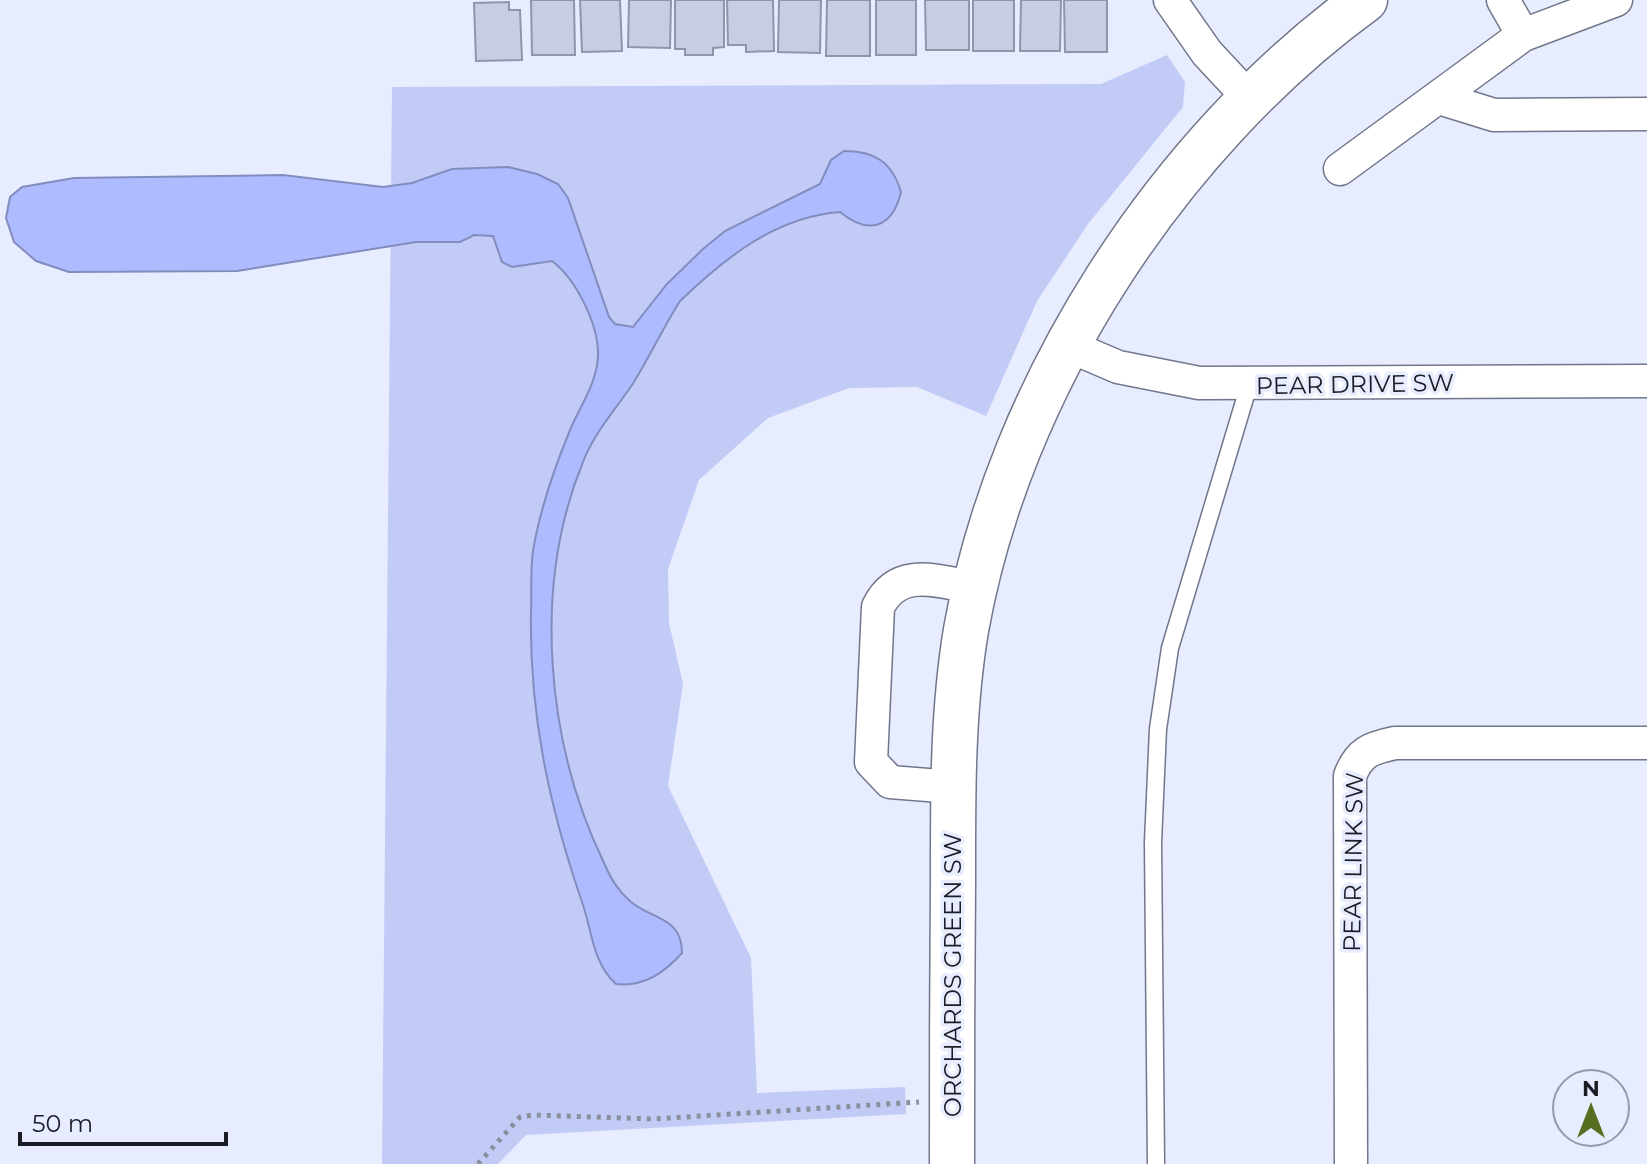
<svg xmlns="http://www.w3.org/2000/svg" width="1647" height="1164" viewBox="0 0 1647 1164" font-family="Montserrat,sans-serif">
<rect width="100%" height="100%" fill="#e7ecff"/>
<path fill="#c2cbf5" d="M1167,55l18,27 -2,25 -95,117 -51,77 -51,115 -69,-29 -68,1 -81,30 -69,62 -31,89 1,54 14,61 -15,102 83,172 6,135 148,-6 1,27 -380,21 -28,29h-116l10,-1077 709,-3z"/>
<path fill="#aebcff" stroke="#828cbe" stroke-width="2" d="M844,151c31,0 48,11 57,41 -9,37 -33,43 -61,20 -65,5 -115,46 -160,89 -17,27 -31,57 -48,84 -17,25 -38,48 -49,77 -51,124 -37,281 21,401 7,16 14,28 27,39 22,18 51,15 51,51 -18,20 -38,34 -66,31 -24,-22 -24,-54 -34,-82 -33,-96 -53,-189 -51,-291 1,-19 -1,-41 2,-60 7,-43 21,-82 37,-121 10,-24 27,-47 28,-74 1,-31 -22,-77 -46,-95l-40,6 -10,-5 -9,-26 -19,-1 -14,7h-44l-179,29 -168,1 -33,-11 -22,-19 -8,-24 4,-21 12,-10 52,-9 209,-3 100,12 29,-4 40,-14 56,-2 29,7 21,10 10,14 41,119 6,7 18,3 34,-43 36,-35 22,-18 95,-47 11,-24z"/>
<path fill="#c8cde4" stroke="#9095aa" stroke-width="2" d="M531,0h43l1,55h-43z
M580,0h40l2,51 -40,1z
M629,0h42l-1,48 -42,-1z
M675,0h49v47l-11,1v7h-28v-6h-10z
M727,0h46l1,51 -28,1v-7h-18z
M779,0h42l-1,53 -42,-1z
M827,0h43v56h-44z
M876,0h40v55h-40z
M925,0h44v50h-43z
M973,0h41v51h-41z
M1021,0h40l-1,51h-40z
M1064,0h43v52h-42z
M509,2v8h11l2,50 -46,1 -2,-58z"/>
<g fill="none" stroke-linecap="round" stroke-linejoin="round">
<defs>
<path id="lane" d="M1156,1164l-3,-322 5,-113 12,-81 79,-263"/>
<path id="street" d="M1170,0l37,53 42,45
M1523,35l93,-35
M1439,98l55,17 153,-1
M1340,169l183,-134 -20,-35
M1069,346l49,21 81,16 448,-2
M953,787l-63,-5 -19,-20 7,-155c20,-41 59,-26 97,-19
M1351,1164l-1,-388c9,-24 21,-28 45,-33h252"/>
<path id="secondary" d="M952,1164c0,-93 0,-187 1,-280 0,-85 -1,-170 13,-254 43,-243 201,-486 399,-630"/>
</defs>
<use href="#lane" stroke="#71768b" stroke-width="19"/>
<use href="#street" stroke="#71768b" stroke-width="35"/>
<use href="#secondary" stroke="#71768b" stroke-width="47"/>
<path stroke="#8b8f9d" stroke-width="5" stroke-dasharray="4 6" stroke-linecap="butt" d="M478,1164l42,-47 13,-2 121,4 265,-17"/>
<use href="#lane" stroke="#fff" stroke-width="16"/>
<use href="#street" stroke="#fff" stroke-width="32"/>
<use href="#secondary" stroke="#fff" stroke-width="44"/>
</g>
<g text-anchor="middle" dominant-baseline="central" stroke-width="7" stroke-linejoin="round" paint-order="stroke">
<g font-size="24" fill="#1b1d25" stroke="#e7ecff">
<text transform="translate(1355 384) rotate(-1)">PEAR DRIVE SW</text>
<text transform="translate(1353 862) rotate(-89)">PEAR LINK SW</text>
<text transform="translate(952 975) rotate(-90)">ORCHARDS GREEN SW</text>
</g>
</g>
<g transform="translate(1591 1108)"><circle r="38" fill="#e7ecff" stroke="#9599a8" stroke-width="2"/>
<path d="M0-6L14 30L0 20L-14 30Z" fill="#566e20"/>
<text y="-12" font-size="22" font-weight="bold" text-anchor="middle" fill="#1b1d25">N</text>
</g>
<path d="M20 1132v12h206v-12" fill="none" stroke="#1b1d25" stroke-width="4"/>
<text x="32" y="1132" font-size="24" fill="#1b1d25" stroke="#e7ecff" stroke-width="6" paint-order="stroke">50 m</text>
</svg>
